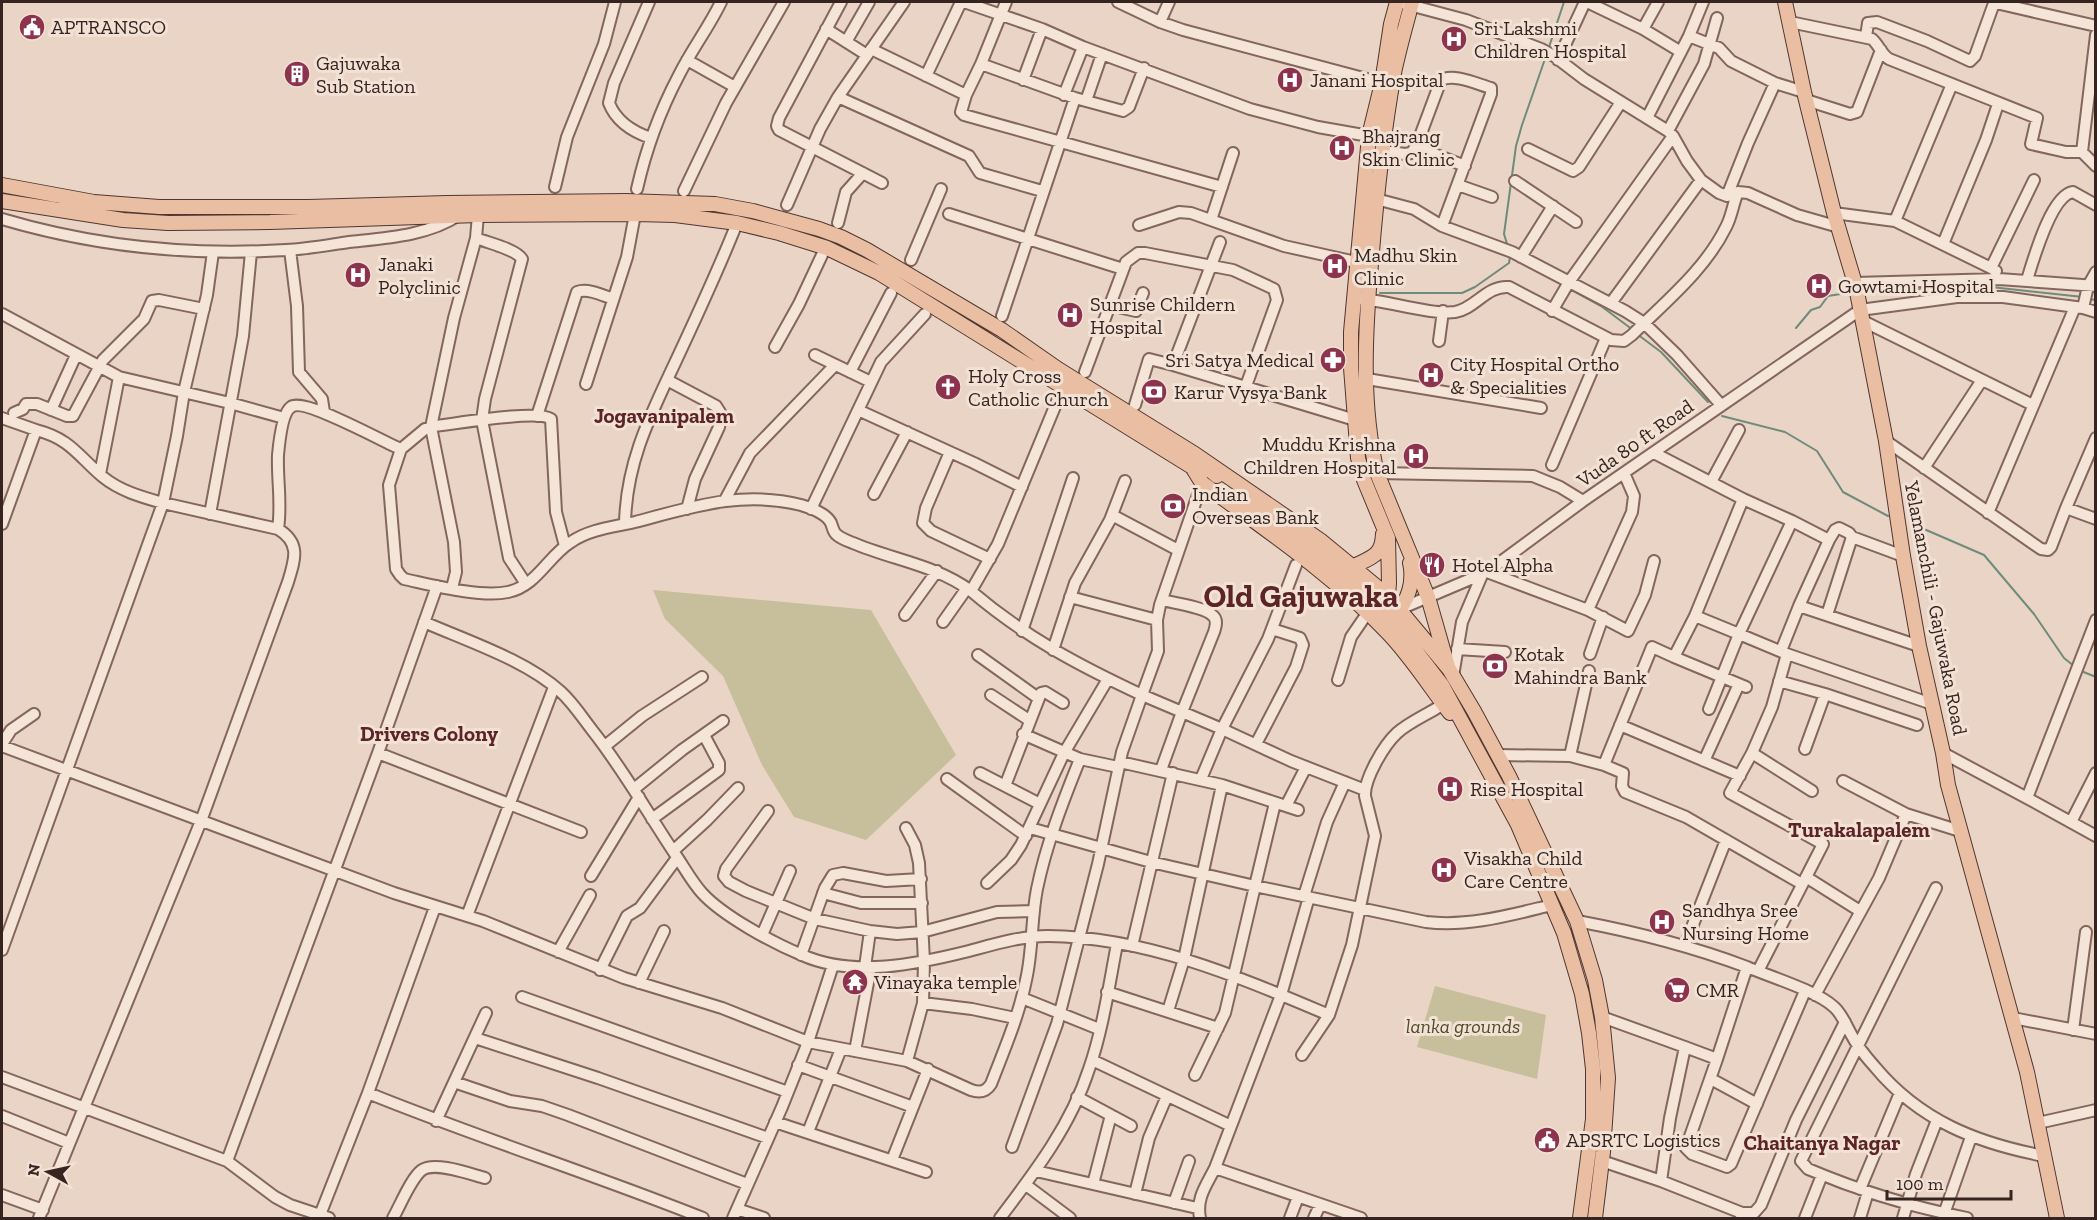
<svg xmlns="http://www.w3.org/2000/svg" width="2097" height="1220" viewBox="0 0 2097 1220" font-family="'Zilla Slab',serif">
<rect width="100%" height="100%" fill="#ead4c6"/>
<path fill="#c7bf9b" d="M653,590l218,20 85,145 -90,85 -72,-23 -32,-52 -39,-89 -58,-57z
M1435,986l111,29 -9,64 -120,-32z"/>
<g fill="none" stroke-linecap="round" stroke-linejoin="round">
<path stroke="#6f8b7b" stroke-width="2" d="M1548,50l16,-48
M1508,247l-4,-13 12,-88 6,-21 24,-69
M1528,266l35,19
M1570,289l31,17 32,24
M1861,291l130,-4 92,10
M1380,293h82l13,-6 34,-24 1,-7
M2088,299l8,1
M1796,328l15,-18 9,-3 8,-11 25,-4
M1637,334l24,18 47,50
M1722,416l63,16 32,19 26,41 45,24
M1917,526l67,29 50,59 30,44 10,8
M2081,671l15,6"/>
<defs>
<path id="minor" d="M649,2l-35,81 -5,20c7,18 24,29 42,35
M841,2l-62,116 -2,8 2,4 103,53
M964,2l78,27 41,18 167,62 68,18 51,9
M1118,2l42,20 23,8 199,53
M1398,2l68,18 75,29 13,7 30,23 84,52 5,5 14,25 14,19 18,13 8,3 11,-4 10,1 49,22 42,12
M1587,2l56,27 38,23
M1160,22l9,-20
M1790,22l82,17c7,6 9,15 17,20l148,59 -6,26 35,8h16
M826,29l41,26
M1643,29l15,-27
M2096,35l-14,117 14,14
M1689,36l30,12 12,13 44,22 29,9
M1866,37l2,-14 9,-1 50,19 43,20 5,-5 18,-50 3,-3 100,23
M846,42l23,-40
M871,49l95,46 15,-31 94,34 -73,218
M687,60l48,27
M1558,60l27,-58
M981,64l25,-62
M926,76l35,-74
M1023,80l19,-51
M966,95l-5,17 3,3 258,72
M1064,95l19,-48
M838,97l131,59 11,17 62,18
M1075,98l48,13 6,-4 15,-39
M1806,100l44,14 7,-2 24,-62
M1086,101l16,-47
M1647,118l42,-82 14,-34
M1668,131l36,-67 13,-46
M1416,147l49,19
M1528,149l45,22 6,-4 42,-65
M1383,151l22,3 6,-1 5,-6 25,-67c13,-7 36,4 50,8v6l-49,132 70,26 113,59 19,12 33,32 44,50
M1515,181l61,41
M1458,185l34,12
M555,187l12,-50 37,-93 11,-42
M637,189c9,-40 23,-78 42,-114 13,-26 30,-48 42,-73
M684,191l42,-88 58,-101
M1727,196l21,-53 27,-60
M1376,199l38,10 28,17
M787,205l33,-76 18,-32 66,-95
M1834,213l61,8 96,47
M949,214l174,55
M2,219c91,27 188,37 284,31 21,-1 42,-5 63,-8 37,-4 78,-6 110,-27
M1211,220l22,-67
M1895,221l57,-137
M838,223l8,-31 17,-19
M1139,225l40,-13 12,1 93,33 72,16
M476,238c12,5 40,11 46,21l-37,140 -3,21 27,138 17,26
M1943,244l43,-104 12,-36
M290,250l7,56 2,66 23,27 2,13
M1521,257l32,-51
M911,260l30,-71
M1996,271l-5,-3 43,-88
M2027,280c6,-19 24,-85 46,-88l23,13
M1855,283l144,-4 97,7
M1362,299c26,2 69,16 93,13 20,-3 32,-27 54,-25l102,53 13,1 8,-6c33,-33 73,-65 94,-108 6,-11 7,-24 12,-35
M1611,303l90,-123
M1109,305l27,6 7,-18
M2083,308l5,-22 8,-14
M1552,311l17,-29 104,-146
M2,314l117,63 111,26 54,15
M1863,321l170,84
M1439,341l4,-30
M775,347l24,-43 23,-49
M815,355l56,27
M1173,365l47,-123
M850,372l41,-79
M1085,372l41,-110 12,-9h7l88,17 41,19 3,11 -31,86
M1367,379l174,29
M667,380l49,26 5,8 -2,13 -24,52 -8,30
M586,384l41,-127 8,-43
M1135,405l14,-46 24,6 182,55
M51,410l25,-55
M858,410l116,53 48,24
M14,413l9,-4 3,-5h11l30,12h6l30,-56 41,-41 8,-18 7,-1 45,9
M537,416l40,-124c11,-4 25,3 36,7
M2,418l34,12 -34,94
M36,430c35,9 42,26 67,47 17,14 39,20 60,26l14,-67 7,-44 23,-97 6,-43
M2096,438l-30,70 30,11
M1886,441l155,108 7,1 3,-3 15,-39
M401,449l-12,36 7,84 4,6 4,4c28,6 77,19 104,13 29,-6 40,-36 63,-50 19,-13 43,-15 64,-20 57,-15 107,-32 166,-17 10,3 25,8 30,18 2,5 2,9 6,12 5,4 11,6 16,8 40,17 83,22 118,48l27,-47 65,-157
M950,452l-24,56 -3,15 8,8 59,28
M1654,453l89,46
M1552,465l54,-127
M1924,468l58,-88
M1377,473l156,3 27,11 23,14
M100,474l19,-97
M1711,482l28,-52
M874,494l33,-62
M725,500l25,-47 85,-88
M811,509l70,-147 44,-48
M1988,513l87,-206
M210,514l33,-178 8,-84
M1112,515l66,35
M1792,521l37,19 -30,66 120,40
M625,524c1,-60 24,-106 49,-159 22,-47 44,-94 63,-142
M278,529c4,-27 -1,-48 0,-74 1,-11 4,-42 13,-48 13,-10 92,35 110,42l24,-20 10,-3c20,-2 103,-17 116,-7l5,93 9,34
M1852,537l51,19
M1487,572l101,38 40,21 17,-36 9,-34
M452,588l4,-16 -2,-30 -23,-115 23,-109 22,-80 2,-23
M971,591c54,46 107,74 171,104l-20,57 -24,112 -41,160 -45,123
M1070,597l87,23
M1162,600c12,3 42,7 50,15 6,4 4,11 2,17l-32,80 -40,-17 16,-44 -1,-31 3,-15 42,-122
M1400,609l87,-37 96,-71 277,-191 97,-13h46l80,11 13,4
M1588,610l44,-98 2,-16 -10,-23
M905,615l32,-44
M1827,615l25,-78 -3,-4 -10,-5 -4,2 -6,10
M1695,616l44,18 -30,75
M424,622c43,19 102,38 137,70 12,11 21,25 31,38 31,39 55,82 83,124 9,13 17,28 27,39 21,23 71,50 100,62 52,23 115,9 167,-4 26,-7 52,-15 79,-15 99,1 191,41 281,79
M943,622l24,-34
M1022,631l51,-153
M1457,649l48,3
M1053,650l22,-67 35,-63 15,-39
M1781,651l18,-45
M1590,654l13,-37
M1787,654l-15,53 -20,46 60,38
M978,655l60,43
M1674,657l72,30
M1453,676l9,-54 20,-47
M1338,680l13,-43 13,-19
M1779,681l46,13 92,31
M991,695l38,25
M1620,725l120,51
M1023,734l57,25 38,8
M2,744l9,-14 23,-16
M1256,744l40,-77 7,-22 -3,-7 -28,-9
M2,746l392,147 89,28 141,57 98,30 86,34 99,19 64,29c9,3 15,2 20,-6 13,-34 28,-68 35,-104 7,-30 5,-61 11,-91 9,-44 26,-88 43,-130
M605,746l37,-30 60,-39
M1805,749l20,-55
M378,753l203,79
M1752,753l-22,40 93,51 -65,127
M1943,753l84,45 69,-178
M1497,755l73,1 34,9
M1570,756l19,-85
M1704,761l35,-77
M1120,762l102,23 76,25
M1161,770l21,-58 40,17 46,-90 28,-74
M980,773l60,31
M947,779l79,57
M1201,779l21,-50 69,32 74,29
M1843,781l63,33
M1005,786l36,-93 4,-1 18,11
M634,789l48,-39 41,-29
M2027,798l69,38
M1286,806l20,-39
M768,811l-42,58 -2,7 5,6 17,9 69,28 55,12 27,3 25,-2 75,-20 37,-1
M652,819l67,-49v-7l-15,-28
M2071,822l25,-49
M906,828l9,17 4,18 5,98 -1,42 -16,58
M1030,828l121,34 104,24 20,-83
M673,851l34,-31 31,-32
M591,876l48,-79
M1806,877l54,34
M987,883l24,-23 10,-15 43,-92 44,-74
M1802,884l-116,-67 -61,-25 -3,-6 1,-13 -19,-8 48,-118 22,10 21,-41 48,-117 49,22 -53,113 48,20 145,50
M1936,888l-135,273 7,8c52,22 104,38 159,49
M823,893l38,10h61
M1304,896l23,-74 18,-40
M1309,897l-28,98 -66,173 146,50
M467,916l87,-229
M1577,921c59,11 114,25 170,46l-30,92 -32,-12 -15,71 -9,63 81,32 -1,5
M762,935l28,-64
M1685,945l41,-105
M1132,946l41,-173
M2,950l161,-447 115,26c23,14 17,30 10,53l-87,239 -162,397
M558,952l32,-57
M801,955l24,-67 8,-13 10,-2 43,8 35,-2
M865,967l5,-36
M1747,967c24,10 70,24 87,40 8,7 12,18 17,27 6,12 15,23 24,33 45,54 102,76 169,89
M600,970l27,-54 13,-8 37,-50
M639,983l25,-52
M1107,992l111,36
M1815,995l64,-117 27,-64 54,17
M522,997l266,95
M1022,998l77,31
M923,1003l49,6 43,9
M1168,1011l16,-52 38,-174
M1602,1017l83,30
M2013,1018l83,16
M2073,1030l13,-98
M475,1038l123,40 170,60
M855,1051l16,-84
M1302,1055l27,-40 23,-70 23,-109 -10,-40c-1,-17 19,-51 32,-63 11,-10 27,-17 40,-25
M1717,1059l-31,89 6,6 35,13 4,-3 74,-173
M1092,1060l139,66
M798,1065l115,42
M1195,1075l30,-62 30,-127 171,36c43,5 84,-7 126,-17
M2,1077l225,84 151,-408 59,-167
M1711,1079l46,25
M454,1082l56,19 32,5 26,9 179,69
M368,1093c111,45 225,81 335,125
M1077,1097l54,29
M2,1116l67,27
M436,1121l50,-108
M775,1122l151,50
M2038,1123l58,-13
M808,1132l33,-83
M892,1160l36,-91
M227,1161l48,36 15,8 39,13
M1602,1161l59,20
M1036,1171l161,37
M1093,1184l18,-69
M1026,1185l44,33
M1860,1189l40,-96
M1135,1194l14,-56 18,-42
M2,1195l41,15
M1174,1203l15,-42
M737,1209l27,9
M1742,1213h12l7,-8 35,-85 49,-98
M1944,1214l27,-77
M320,1215l48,-122 67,-186
M393,1218c7,-12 18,-40 29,-48 13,-9 48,4 63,8
M733,1218l49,-111 26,-65 25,-77
M1000,1218c35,-46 71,-93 89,-149 14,-40 20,-84 28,-125
M1200,1218c-4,-20 6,-32 15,-50
M1290,1218l8,-21
M1314,1218l6,-13
M1805,1218l17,-43
M1860,1218l8,-26
M1903,1218l13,-44 21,-54"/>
<path id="major" d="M1412,2c-6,23 -13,47 -18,71 -11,63 -18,127 -23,191 -6,69 -10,141 6,209l51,124 20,70
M1785,2l19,90 30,121 22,74 30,154 17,115 16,90 24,107 5,32 79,287 30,146
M2,185l92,17 65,5h149l139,-4 179,-2 89,3 38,7 66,18 22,8 26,13 135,80 56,39 137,85 125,86 68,56 61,73 25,42 35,65 68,145 18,59 7,37 6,61 -5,74 -8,66
M2,201l121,19 45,3 102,-1 208,-7 157,-1 40,1 62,8 42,10 48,15 52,25 313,194 19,4 6,5
M1192,467l10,16c64,47 131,92 186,150 23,24 42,54 62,80
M1249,501l108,84 24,21 61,79 76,140 46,108 18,61 7,39 4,36v50l-13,99
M1354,566c18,-9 28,-10 29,-32
M1384,602l4,-6 1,-13 -1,-45 -24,-58 -6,-22 -7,-90v-36l18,-196 13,-53 9,-59 6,-22
M1395,613c14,-11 19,-33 15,-50"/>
</defs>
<use href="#minor" stroke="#83665d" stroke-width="14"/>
<use href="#major" stroke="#513731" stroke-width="16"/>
<use href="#minor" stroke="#f5e4d8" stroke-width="10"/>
<use href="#major" stroke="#e9bea2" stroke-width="14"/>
</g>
<defs>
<symbol id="civic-disc" viewBox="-11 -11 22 22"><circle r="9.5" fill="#8c344e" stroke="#f2e1d5"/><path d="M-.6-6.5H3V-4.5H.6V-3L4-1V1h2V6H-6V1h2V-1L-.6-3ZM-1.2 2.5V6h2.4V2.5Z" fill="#fff"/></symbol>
<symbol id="hospital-disc" viewBox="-11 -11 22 22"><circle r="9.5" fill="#8c344e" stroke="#f2e1d5"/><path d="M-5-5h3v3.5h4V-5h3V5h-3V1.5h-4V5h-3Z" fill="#fff"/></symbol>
<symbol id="building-disc" viewBox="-11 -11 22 22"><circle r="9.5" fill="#8c344e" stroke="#f2e1d5"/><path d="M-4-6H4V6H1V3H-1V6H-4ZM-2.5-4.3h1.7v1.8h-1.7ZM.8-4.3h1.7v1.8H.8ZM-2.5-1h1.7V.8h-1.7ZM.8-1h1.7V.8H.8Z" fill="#fff"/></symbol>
<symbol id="pharmacy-disc" viewBox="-11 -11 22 22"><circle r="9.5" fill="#8c344e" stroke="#f2e1d5"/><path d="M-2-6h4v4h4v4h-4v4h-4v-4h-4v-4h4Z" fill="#fff"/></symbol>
<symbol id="church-disc" viewBox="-11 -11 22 22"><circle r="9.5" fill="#8c344e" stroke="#f2e1d5"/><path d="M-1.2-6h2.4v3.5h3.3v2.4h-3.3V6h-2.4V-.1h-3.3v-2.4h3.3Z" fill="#fff"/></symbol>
<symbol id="bank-disc" viewBox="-11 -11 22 22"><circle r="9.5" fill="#8c344e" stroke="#f2e1d5"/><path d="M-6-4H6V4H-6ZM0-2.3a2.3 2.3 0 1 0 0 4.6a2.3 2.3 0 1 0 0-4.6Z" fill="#fff"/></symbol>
<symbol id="restaurant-disc" viewBox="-11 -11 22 22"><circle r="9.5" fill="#8c344e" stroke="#f2e1d5"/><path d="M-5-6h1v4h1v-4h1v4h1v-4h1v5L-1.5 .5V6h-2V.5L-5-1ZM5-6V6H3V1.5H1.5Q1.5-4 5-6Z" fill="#fff"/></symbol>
<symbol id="temple-disc" viewBox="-11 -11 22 22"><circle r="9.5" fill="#8c344e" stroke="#f2e1d5"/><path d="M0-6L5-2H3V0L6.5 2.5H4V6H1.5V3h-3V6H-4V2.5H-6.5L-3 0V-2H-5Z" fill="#fff"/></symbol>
<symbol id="supermarket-disc" viewBox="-11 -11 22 22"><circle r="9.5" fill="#8c344e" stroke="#f2e1d5"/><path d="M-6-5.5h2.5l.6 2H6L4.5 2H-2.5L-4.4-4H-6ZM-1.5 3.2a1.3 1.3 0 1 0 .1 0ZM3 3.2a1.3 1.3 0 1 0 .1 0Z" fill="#fff"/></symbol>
</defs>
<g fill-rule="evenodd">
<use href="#civic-disc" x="17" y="12" width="30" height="30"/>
<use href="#hospital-disc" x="1439" y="24" width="30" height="30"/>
<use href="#building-disc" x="282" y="59" width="30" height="30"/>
<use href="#hospital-disc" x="1275" y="65" width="30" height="30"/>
<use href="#hospital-disc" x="1327" y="133" width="30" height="30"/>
<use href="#hospital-disc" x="1320" y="251" width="30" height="30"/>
<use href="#hospital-disc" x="343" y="260" width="30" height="30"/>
<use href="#hospital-disc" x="1804" y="271" width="30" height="30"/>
<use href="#hospital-disc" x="1055" y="300" width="30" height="30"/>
<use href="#pharmacy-disc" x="1318" y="345" width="30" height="30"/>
<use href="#hospital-disc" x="1416" y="360" width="30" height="30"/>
<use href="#church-disc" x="933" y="372" width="30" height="30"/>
<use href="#bank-disc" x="1139" y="377" width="30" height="30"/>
<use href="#hospital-disc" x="1401" y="441" width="30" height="30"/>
<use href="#bank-disc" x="1158" y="491" width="30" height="30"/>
<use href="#restaurant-disc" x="1417" y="550" width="30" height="30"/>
<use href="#bank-disc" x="1480" y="651" width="30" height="30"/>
<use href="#hospital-disc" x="1435" y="774" width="30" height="30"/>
<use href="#hospital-disc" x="1429" y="855" width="30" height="30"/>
<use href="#hospital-disc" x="1647" y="907" width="30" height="30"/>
<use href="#temple-disc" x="840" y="967" width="30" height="30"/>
<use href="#supermarket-disc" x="1662" y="975" width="30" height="30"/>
<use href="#civic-disc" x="1532" y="1125" width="30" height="30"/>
</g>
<g text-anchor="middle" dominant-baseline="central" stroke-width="6" stroke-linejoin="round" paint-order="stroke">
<g font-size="20" fill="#352420" stroke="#f2e1d5" text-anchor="start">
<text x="51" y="27">APTRANSCO</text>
<text x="1474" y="28">Sri Lakshmi<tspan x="1474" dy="23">Children Hospital</tspan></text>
<text x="316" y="63">Gajuwaka<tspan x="316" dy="23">Sub Station</tspan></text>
<text x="1310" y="80">Janani Hospital</text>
<text x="1362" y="136">Bhajrang<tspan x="1362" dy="23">Skin Clinic</tspan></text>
<text x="1354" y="255">Madhu Skin<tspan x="1354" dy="23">Clinic</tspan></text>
<text x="378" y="264">Janaki<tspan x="378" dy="23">Polyclinic</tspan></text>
<text x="1838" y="286">Gowtami Hospital</text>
<text x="1090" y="304">Sunrise Childern<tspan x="1090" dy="23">Hospital</tspan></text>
<text x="1314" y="360" text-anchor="end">Sri Satya Medical</text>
<text x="1450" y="364">City Hospital Ortho<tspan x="1450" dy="23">&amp; Specialities</tspan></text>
<text x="968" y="376">Holy Cross<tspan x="968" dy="23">Catholic Church</tspan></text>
<text x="1174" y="392">Karur Vysya Bank</text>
<text x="1396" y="444" text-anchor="end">Muddu Krishna<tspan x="1396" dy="23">Children Hospital</tspan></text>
<text x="1192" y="494">Indian<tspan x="1192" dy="23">Overseas Bank</tspan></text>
<text x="1452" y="565">Hotel Alpha</text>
<text x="1514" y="654">Kotak<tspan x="1514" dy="23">Mahindra Bank</tspan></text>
<text x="1470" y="789">Rise Hospital</text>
<text x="1464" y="858">Visakha Child<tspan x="1464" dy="23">Care Centre</tspan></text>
<text x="1682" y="910">Sandhya Sree<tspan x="1682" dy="23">Nursing Home</tspan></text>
<text x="874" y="982">Vinayaka temple</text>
<text x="1696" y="990">CMR</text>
<text x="1566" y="1140">APSRTC Logistics</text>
</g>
<g font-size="20" fill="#352420" stroke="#f2e1d5">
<text transform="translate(1635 443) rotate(-35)">Vuda 80 ft Road</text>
<text transform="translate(1936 608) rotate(79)">Yelamanchili - Gajuwaka Road</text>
</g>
<g font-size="20" font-style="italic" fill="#4f4d28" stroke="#f2e1d5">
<text x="1463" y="1026">lanka grounds</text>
</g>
<g font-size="21" font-weight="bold" fill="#5d2428" stroke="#f2e1d5">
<text x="664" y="415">Jogavanipalem</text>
<text x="429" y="733">Drivers Colony</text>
<text x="1859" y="829">Turakalapalem</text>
<text x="1822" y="1142">Chaitanya Nagar</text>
</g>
<g font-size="32" font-weight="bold" fill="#5d2428" stroke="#f2e1d5">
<text x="1301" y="596">Old Gajuwaka</text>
</g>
</g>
<rect width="2097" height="1220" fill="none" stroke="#352420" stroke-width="6"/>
<g transform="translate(48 1172) rotate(278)" stroke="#f2e1d5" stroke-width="4.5" paint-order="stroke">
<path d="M0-4.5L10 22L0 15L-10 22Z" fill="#352420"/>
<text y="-9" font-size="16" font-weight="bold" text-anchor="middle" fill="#352420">N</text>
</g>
<path d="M1887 1190v9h124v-9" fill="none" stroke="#352420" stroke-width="3"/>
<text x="1896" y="1190" font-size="18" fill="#352420" stroke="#f2e1d5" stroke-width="4.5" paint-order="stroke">100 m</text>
</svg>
